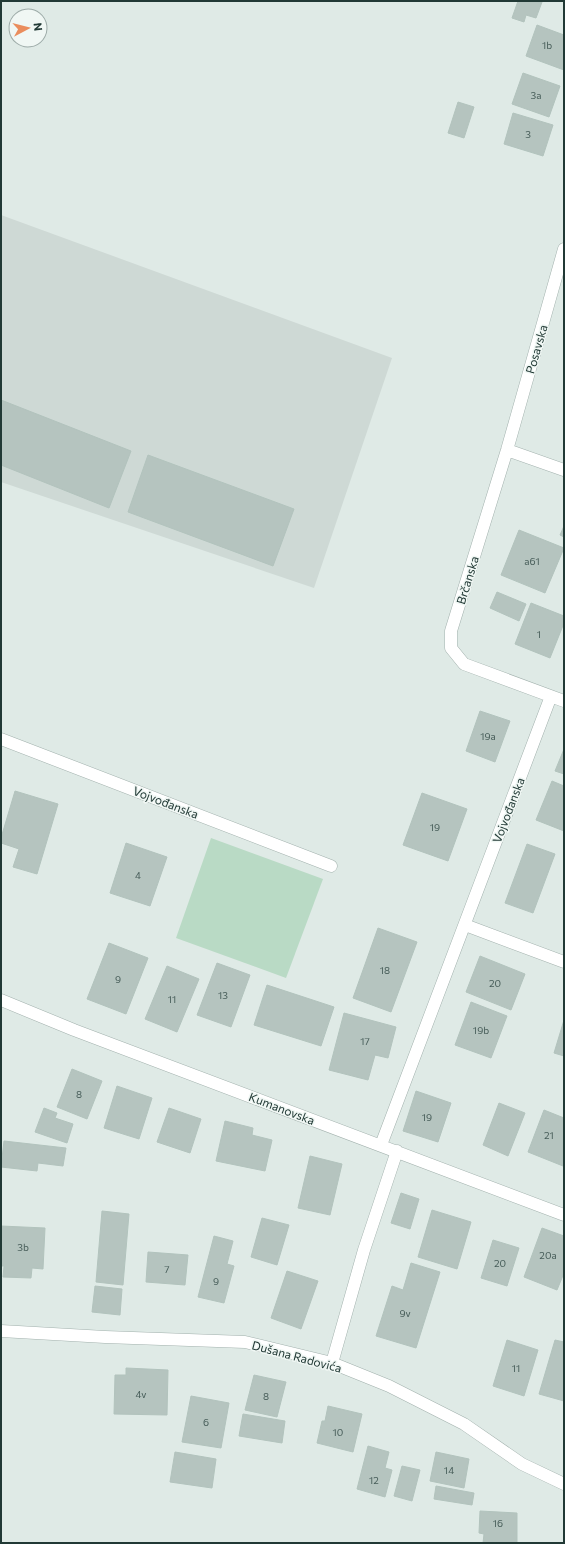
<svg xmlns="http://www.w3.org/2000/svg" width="565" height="1544" viewBox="0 0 565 1544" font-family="Commissioner,sans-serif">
<rect width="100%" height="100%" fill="#dfeae6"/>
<path fill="#ced9d5" d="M1,215l391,143 -78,230 -313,-106z"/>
<path fill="#b9dac5" d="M211,838l112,41 -37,99 -110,-40z"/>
<path fill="#b5c4bf" stroke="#b2c3bd" d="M518,1l24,1 -6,16 -10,-3 -2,7 -12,-4z
M537,25l27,10v35l-38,-14z
M523,73l37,13 -11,31 -37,-13z
M458,102l16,5 -10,31 -16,-5z
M513,113l40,12 -10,31 -39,-12z
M1,400l130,51 -22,57 -108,-43z
M148,455l146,54 -21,57 -145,-54z
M564,526v11l-4,-2z
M519,530l45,18 -19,45 -44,-18z
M497,592l29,12 -7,17 -29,-13z
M531,603l33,13v7l-14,35 -35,-14z
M480,711l30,10 -15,41 -29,-11z
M564,749v25l-9,-3z
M552,781l12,5v45l-28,-11z
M15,791l43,13 -21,70 -24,-7 6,-18 -18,-6v-5z
M422,793l45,16 -19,52 -45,-16z
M126,843l41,14 -17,49 -40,-13z
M527,844l28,10 -22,59 -28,-10z
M378,928l39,14 -26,70 -38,-14z
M109,943l39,15 -22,56 -39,-15z
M480,956l45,18 -14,36 -45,-18z
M217,963l33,12 -19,52 -34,-12z
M167,966l32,13 -22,53 -32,-13z
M267,985l67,22 -13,39 -67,-21z
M471,1002l36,14 -16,42 -36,-13z
M344,1013l52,14 -8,31 -13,-3 -7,25 -39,-10z
M564,1020v36l-10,-3z
M72,1069l30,12 -15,38 -30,-12z
M117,1086l35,12 -13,41 -35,-11z
M416,1091l35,12 -13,39 -35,-11z
M499,1103l26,10 -17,43 -25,-11z
M44,1108l13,5 -2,5 18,6 -6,19 -32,-11z
M169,1108l32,11 -11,34 -33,-11z
M544,1110l20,8 -1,48 -35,-14z
M225,1121l28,7 -1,7 20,5 -7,31 -49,-10z
M4,1141l62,7 -3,18 -25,-3 -1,8 -36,-4z
M310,1156l32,8 -12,51 -32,-7z
M401,1193l18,6 -9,30 -19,-6z
M432,1210l39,12 -14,47 -39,-12z
M102,1211l27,3 -6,71 -27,-3z
M262,1218l27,7 -12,40 -26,-8z
M1,1226l44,2 -2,41 -11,-1 -1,10 -28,-1 1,-11h-3z
M542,1228l22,8v37l-7,17 -33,-13z
M214,1236l19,5 -6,23 7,2 -10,37 -26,-6z
M493,1240l26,8 -12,38 -26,-8z
M148,1252l40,3 -3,30 -39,-3z
M411,1263l29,9 -24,76 -40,-12 16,-50 11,4z
M287,1271l31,10 -17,48 -30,-11z
M95,1286l27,3 -2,26 -28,-3z
M507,1340l31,10 -14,46 -31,-10z
M555,1340l9,2v59l-25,-7z
M126,1368l42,2 -1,45 -53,-1 1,-39h11z
M254,1375l32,7 -9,35 -32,-7z
M191,1396l38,7 -8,45 -39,-6z
M328,1406l34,8 -9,38 -36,-9 5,-22h3z
M243,1414l42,7 -3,22 -43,-7z
M368,1446l21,6 -4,16 7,2 -7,27 -28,-8z
M175,1452l41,7 -4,29 -42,-6z
M436,1452l33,7 -5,29 -34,-7z
M402,1466l18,4 -8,31 -18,-5z
M436,1486l38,7 -2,12 -38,-6z
M480,1511l37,2v30h-34l1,-9 -5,-1z"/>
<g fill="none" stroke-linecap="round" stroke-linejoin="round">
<defs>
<path id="street" d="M564,249l-57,201 -56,181v17l13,16 100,37
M507,450l57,20
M1,739l330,127
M465,925l99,37
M1,1000l73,30 490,185
M381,1145l170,-449
M1,1331l104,6 140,5 87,21 57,23 75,38 58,40 42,20
M332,1363l32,-113 33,-99"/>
</defs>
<use href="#street" stroke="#a2b1ad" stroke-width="13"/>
<use href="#street" stroke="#fff" stroke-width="12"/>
</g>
<g text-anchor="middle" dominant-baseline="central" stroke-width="3" stroke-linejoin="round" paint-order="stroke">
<g font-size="10" fill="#465c58">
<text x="547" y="45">1b</text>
<text x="536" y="95">3a</text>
<text x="528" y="134">3</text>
<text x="532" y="561">a61</text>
<text x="539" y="634">1</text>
<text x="488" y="736">19a</text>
<text x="435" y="827">19</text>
<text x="138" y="875">4</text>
<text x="385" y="970">18</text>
<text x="118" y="979">9</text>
<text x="495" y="983">20</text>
<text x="223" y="995">13</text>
<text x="172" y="999">11</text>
<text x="481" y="1030">19b</text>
<text x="365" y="1041">17</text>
<text x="79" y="1094">8</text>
<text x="427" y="1117">19</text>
<text x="549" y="1135">21</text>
<text x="23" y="1247">3b</text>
<text x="548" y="1255">20a</text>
<text x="500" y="1263">20</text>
<text x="167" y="1269">7</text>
<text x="216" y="1281">9</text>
<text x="405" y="1313">9v</text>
<text x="516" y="1368">11</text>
<text x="141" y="1394">4v</text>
<text x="266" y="1396">8</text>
<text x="206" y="1422">6</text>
<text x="338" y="1432">10</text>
<text x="449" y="1470">14</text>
<text x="374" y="1480">12</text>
<text x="498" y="1523">16</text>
</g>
<g font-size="12" fill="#213935" stroke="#f0f7f4">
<text transform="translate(536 349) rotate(-74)">Posavska</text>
<text transform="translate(467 580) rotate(-73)">Brčanska</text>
<text transform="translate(166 802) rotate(21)">Vojvođanska</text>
<text transform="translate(508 810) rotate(-69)">Vojvođanska</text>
<text transform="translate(282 1108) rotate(21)">Kumanovska</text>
<text transform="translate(297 1356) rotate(15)">Dušana Radovića</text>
</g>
</g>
<rect width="565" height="1544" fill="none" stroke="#213935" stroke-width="4"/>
<g transform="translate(28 28) rotate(83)"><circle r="19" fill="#f0f7f4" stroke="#9daba8"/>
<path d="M0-3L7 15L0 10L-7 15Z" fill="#ea8d5d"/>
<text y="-6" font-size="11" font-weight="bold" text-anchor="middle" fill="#213935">N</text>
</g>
</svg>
